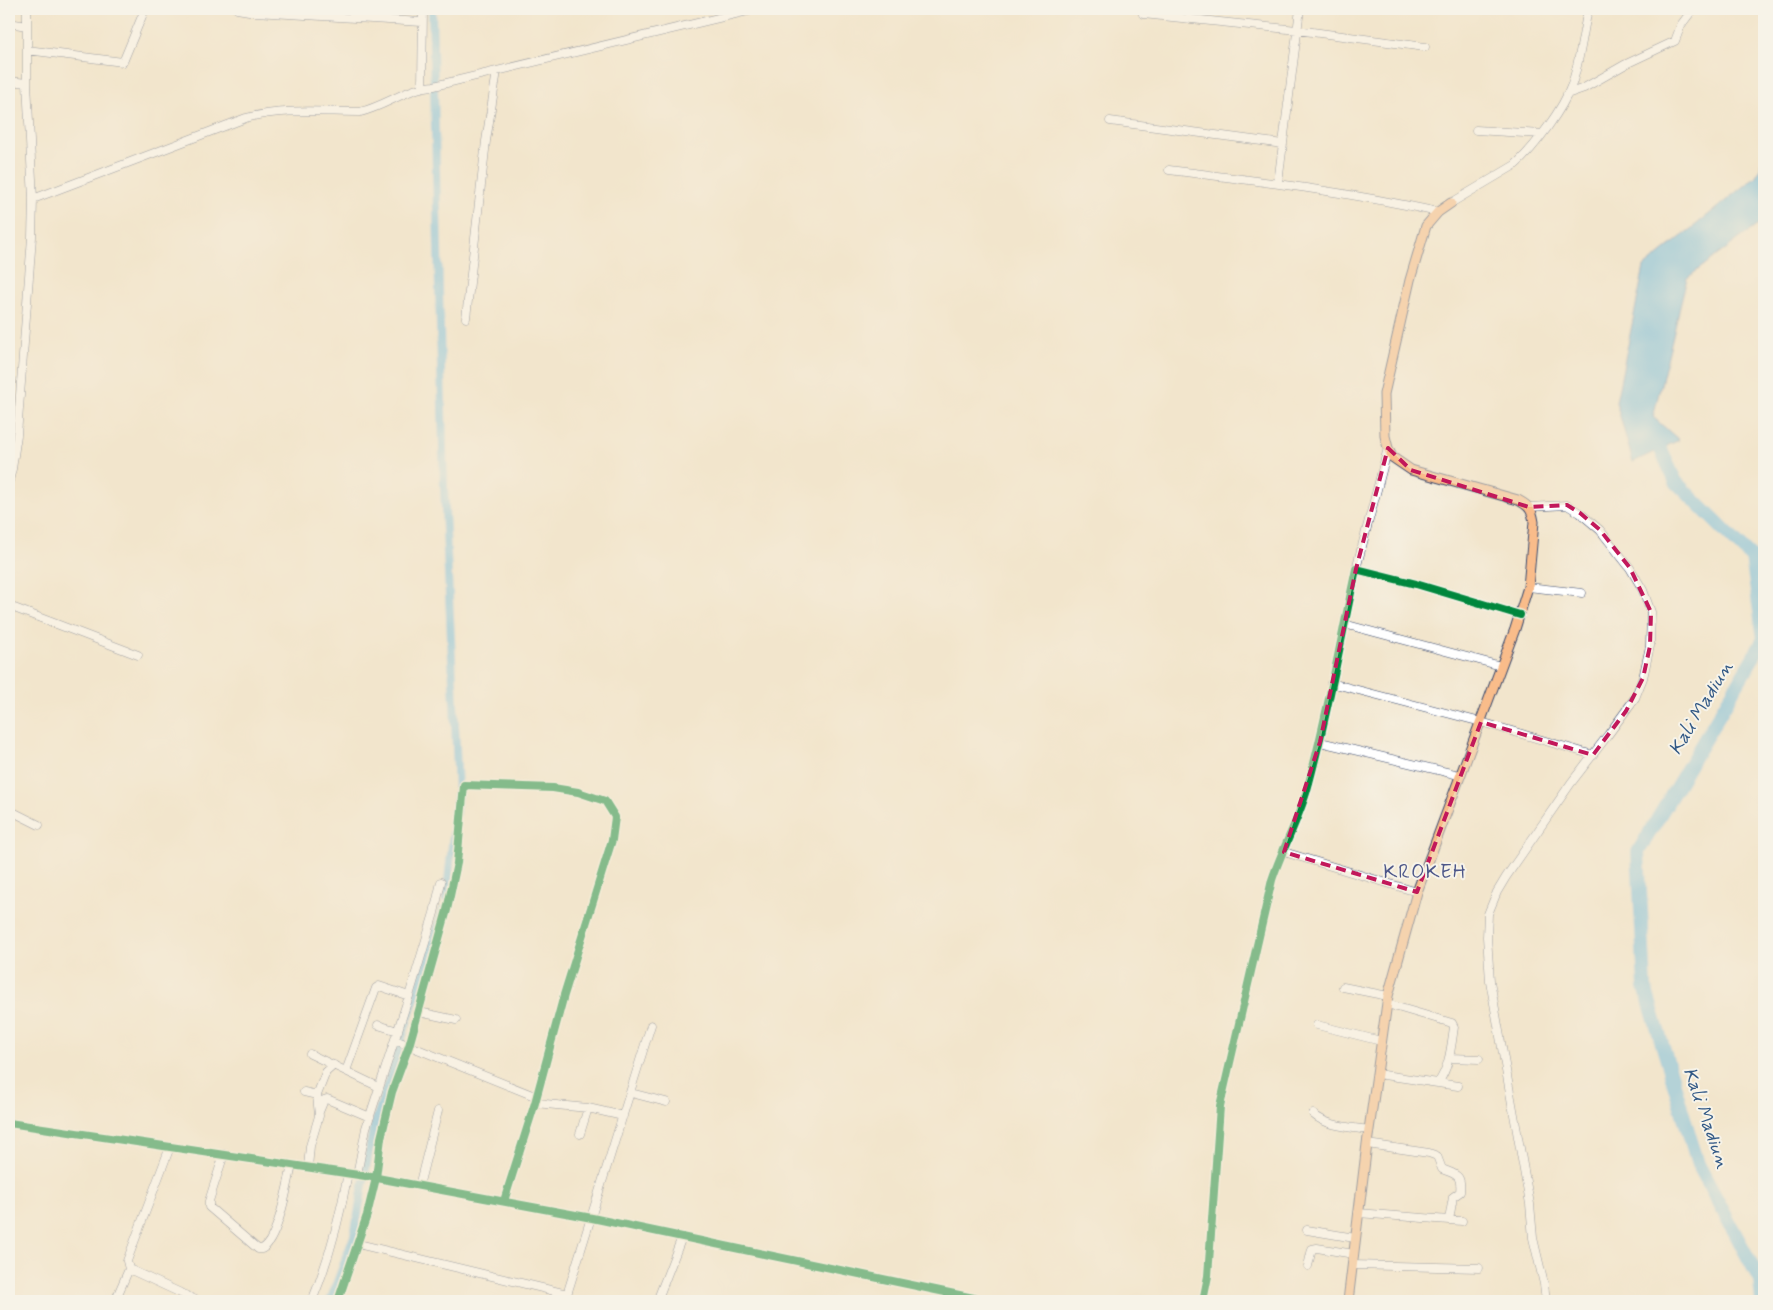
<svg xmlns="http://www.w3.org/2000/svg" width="1773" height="1310" viewBox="0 0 1773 1310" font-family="Mynerve,sans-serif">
<rect width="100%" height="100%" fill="#f7f3e8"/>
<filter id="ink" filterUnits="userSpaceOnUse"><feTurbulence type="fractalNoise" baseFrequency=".02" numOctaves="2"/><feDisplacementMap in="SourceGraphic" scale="10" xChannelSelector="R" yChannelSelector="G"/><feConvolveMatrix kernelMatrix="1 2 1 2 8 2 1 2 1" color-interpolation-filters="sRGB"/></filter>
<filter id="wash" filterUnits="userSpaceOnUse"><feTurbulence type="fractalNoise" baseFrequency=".0096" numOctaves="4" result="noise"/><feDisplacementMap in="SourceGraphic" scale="20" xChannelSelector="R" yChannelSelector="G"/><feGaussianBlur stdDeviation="1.12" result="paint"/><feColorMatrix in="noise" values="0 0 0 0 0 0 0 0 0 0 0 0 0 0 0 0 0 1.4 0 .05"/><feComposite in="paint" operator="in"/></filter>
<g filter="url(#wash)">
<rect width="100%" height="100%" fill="#f2e5cc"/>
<path fill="#68bae4" stroke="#4274a1" d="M1764,159v63l-9,5 -68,51 -34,139 26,23 -46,22 -17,-60 28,-135 112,-91z"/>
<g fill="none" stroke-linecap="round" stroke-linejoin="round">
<path stroke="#68bae4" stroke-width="8" d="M432,9l12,478 14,303 -12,109
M330,1301l24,-65 19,-107 70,-219"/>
<path stroke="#68bae4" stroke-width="14" d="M1653,433l23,49 76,76 12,81 -126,213 7,135 53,177 62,116 2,21"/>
</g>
</g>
<g filter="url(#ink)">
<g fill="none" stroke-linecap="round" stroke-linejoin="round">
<defs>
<path id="minor" d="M237,9l18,3 167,10
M1143,14l154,16 128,17
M9,23l18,3
M27,50l96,12 22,-53
M9,81l18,2
M422,87l1,-78
M1567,94l17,-6 42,-24 49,-23 6,-16 12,-16
M1110,121l173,23
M1476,130l66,4
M1169,170c91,11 180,22 269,42
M1278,183l22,-174
M33,199l213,-81c36,-10 76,-6 114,-6 26,-6 48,-25 74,-26l322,-77
M1451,203l64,-38c20,-18 48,-56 57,-81 8,-24 11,-51 16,-75
M466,318l20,-177 11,-70
M9,481l3,-12 5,-34 15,-198 1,-38 -6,-116v-74
M1529,507l38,-2 13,8 20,17 30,38 13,22 8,22 -1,34 -7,32 -8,20 -27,37 -37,48 -65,94 -9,15 -9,22 -1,23 3,44 40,223 3,34 11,46 2,17
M1356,569l32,-121
M1528,587l54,6
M9,606l129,49
M1344,624l157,42
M1331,683l150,39 112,33
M1320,742l139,33
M9,810l30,15
M1284,852l133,40
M1343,987l45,9
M1387,1004l65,19 2,4c-3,20 -4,39 -16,56
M419,1012l37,8
M378,1025l20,6
M1317,1025l64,16
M395,1040l142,57
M310,1054l69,33
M1450,1058l29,1
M346,1071l30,-83 3,-2 30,10
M1377,1074l81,12
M304,1092l13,3
M631,1093l35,9
M535,1103l53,5 35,8
M319,1112l5,-12 3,-1 43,18
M1313,1114c15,13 37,13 56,16
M9,1123l363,54 220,41 396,83
M580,1134l8,-26
M1367,1144l62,9 8,3 5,13c14,6 20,5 18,23l-7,5 -4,23
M170,1147l-43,114 2,8 69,32
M224,1154l-15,47v6l49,42h4c16,-8 26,-66 30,-84
M308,1167l2,-21 9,-30 -2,-21 9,-23 8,-7
M357,1175l9,-47 43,-132 25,-83 7,-31
M419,1186l19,-75
M1358,1213l104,8
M1307,1230l48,8
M358,1244l209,50
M1352,1265l127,3
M1308,1266l4,-17 5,-1 37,6
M115,1301l14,-32
M312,1301c17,-41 28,-84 36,-128
M338,1301l29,-86 9,-37 5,-40 11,-46 17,-46 38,-136 10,-47 7,-78 89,3 25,4 27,9 10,16 -3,23 -48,155 -29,108 -31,98
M565,1301l86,-276
M657,1301l25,-64
M1203,1301l5,-25 12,-170 52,-226c10,-31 26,-59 35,-90 20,-72 33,-147 49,-221l60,15 104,31"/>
<path id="major" d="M1348,1301l19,-157 21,-148 29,-104 98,-263 13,-42 6,-65c-2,-13 -5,-16 -16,-22l-107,-30 -19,-13 -4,-9 -3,-12 -1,-42 26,-114 16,-54 12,-14 13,-9"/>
</defs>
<use href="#minor" stroke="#3b4a6e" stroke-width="9"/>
<use href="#major" stroke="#3b4a6e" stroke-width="11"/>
<use href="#minor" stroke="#fff" stroke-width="8"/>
<use href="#major" stroke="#f9bc8a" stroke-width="9"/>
<defs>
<path id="cycleway" d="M9,1123l363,54 220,41 396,83
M338,1301l29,-86 9,-37 5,-40 11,-46 17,-46 38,-136 10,-47 7,-78 89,3 25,4 27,9 10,16 -3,23 -48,155 -29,108 -31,98
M1203,1301l5,-25 12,-170 52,-226c10,-31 26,-59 35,-90 20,-72 33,-147 49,-221l60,15 104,31"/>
</defs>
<use href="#cycleway" stroke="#f7f3e8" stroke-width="11"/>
<use href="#cycleway" stroke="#00873e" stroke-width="8"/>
</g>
</g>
<path d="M0 0H1773V1310H0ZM1388,448l23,22 118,37 38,-2 13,8 20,17 30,38 21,44 -1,34 -7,32 -17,33 -33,44 -112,-33 -64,170 -133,-40 36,-110 36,-173z" fill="#f2e5cc" fill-opacity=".55" fill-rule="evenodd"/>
<path fill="none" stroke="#c2185b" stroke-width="4" stroke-dasharray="10 6" stroke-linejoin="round" d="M1388,448l23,22 118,37 38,-2 13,8 20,17 30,38 21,44 -1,34 -7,32 -17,33 -33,44 -112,-33 -64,170 -133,-40 36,-110 36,-173z"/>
<g text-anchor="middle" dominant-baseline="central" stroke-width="4" stroke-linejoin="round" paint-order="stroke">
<g font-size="19" font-style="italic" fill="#325986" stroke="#f7f3e8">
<text transform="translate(1701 708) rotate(-59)">Kali Madiun</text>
<text transform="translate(1706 1118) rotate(71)">Kali Madiun</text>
</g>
<g font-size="20" letter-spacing="1" fill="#4d5789" stroke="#f7f3e8">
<text x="1425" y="872">KROKEH</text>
</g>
</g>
<rect width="1773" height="1310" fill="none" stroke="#f7f3e8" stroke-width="30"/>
</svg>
